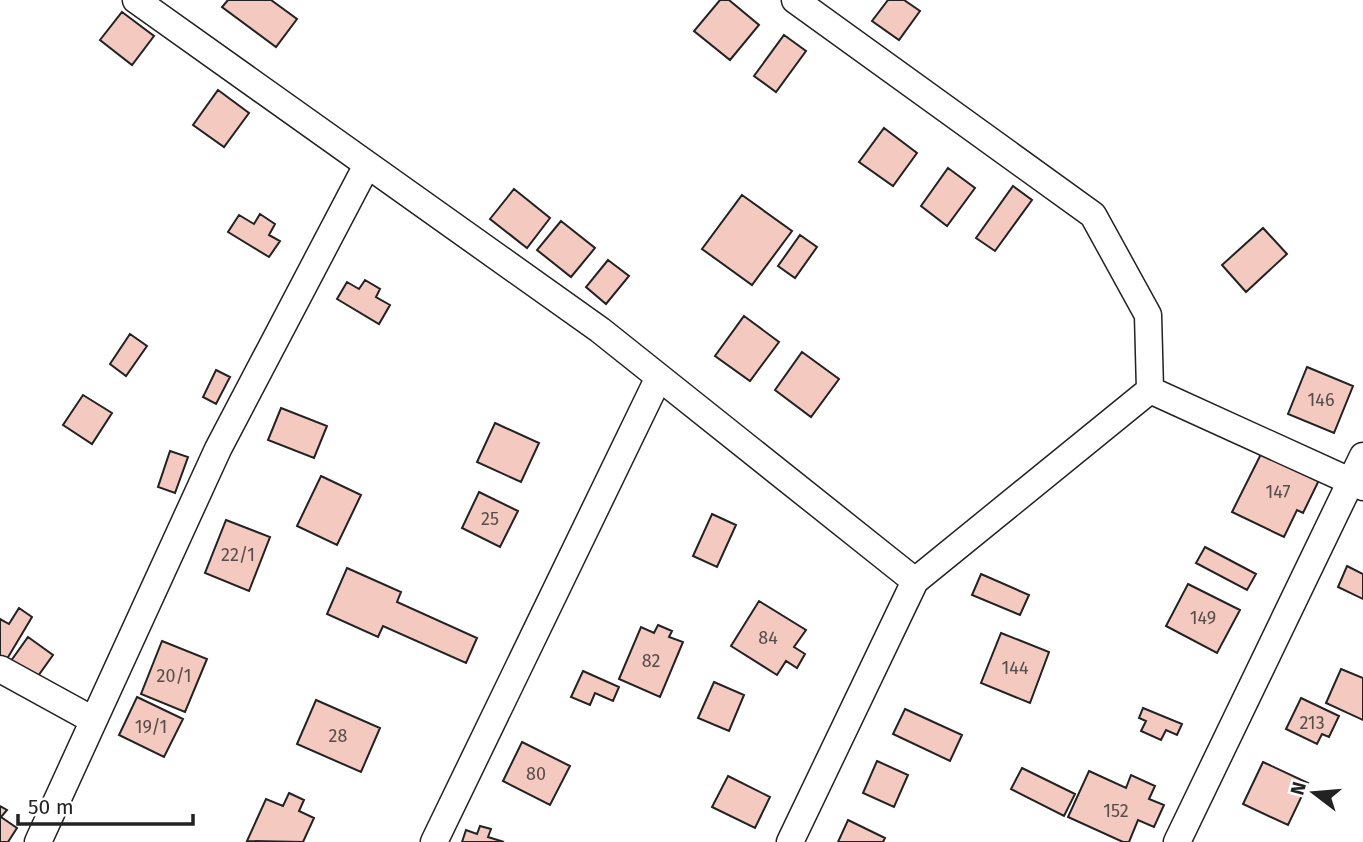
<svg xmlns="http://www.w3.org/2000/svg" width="1363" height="842" viewBox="0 0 1363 842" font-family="'Fira Sans',sans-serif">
<rect width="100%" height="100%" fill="#fff"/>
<path fill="#f3c9c0" stroke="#222" stroke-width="2" d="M228,0h43l26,19 -21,28 -54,-40z
M720,0h9l30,25 -29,35 -36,-29z
M888,0h16l16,11 -21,29 -27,-19z
M122,12l32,24 -22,29 -32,-25z
M784,35l22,16 -30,41 -22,-16z
M218,90l31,23 -25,34 -31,-22z
M884,128l33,25 -24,33 -34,-24z
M948,168l27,20 -28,38 -26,-20z
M1013,186l19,14 -37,51 -19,-13z
M514,189l36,29 -23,30 -37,-29z
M742,195l50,36 -40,54 -50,-36z
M260,214l15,10 -6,11 11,6 -11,16 -41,-25 11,-17 15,9z
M561,221l34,27 -24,29 -34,-27z
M1263,228l24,26 -41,38 -24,-27z
M800,235l17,12 -22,31 -17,-12z
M608,260l21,16 -23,28 -20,-17z
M365,280l15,9 -4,8 14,8 -11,19 -42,-25 10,-17 12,7z
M744,316l35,26 -29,39 -35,-25z
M130,334l17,12 -21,30 -16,-12z
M802,352l37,27 -28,38 -36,-27z
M1307,367l46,19 -19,47 -46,-19z
M216,370l14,7 -14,27 -13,-7z
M83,395l29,18 -20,31 -29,-19z
M281,408l46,18 -13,32 -46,-18z
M495,423l44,20 -18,39 -44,-20z
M1265,446l57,28 -19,39 -6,-3 -13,27 -52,-25z
M170,451l18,6 -13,36 -17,-6z
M321,476l40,19 -24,50 -40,-19z
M479,492l39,19 -18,36 -38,-19z
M712,514l24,11 -19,42 -24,-11z
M226,520l44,17 -21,54 -44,-18z
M1205,547l51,27 -9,16 -51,-27z
M1347,566l16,8v25l-25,-12z
M347,568l54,24 -4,10 80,36 -11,25 -83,-37 -5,11 -51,-23z
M981,574l48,21 -9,20 -48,-20z
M1188,584l52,26 -23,43 -51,-27z
M759,601l47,29 -12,17 11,7 -8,14 -11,-7 -9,14 -46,-29z
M19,608l13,9 -28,47 -4,-2v-43l9,5z
M658,625l14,6 -3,6 14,5 -23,55 -41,-18 22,-52 13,6z
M1001,633l48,19 -19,51 -49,-20z
M28,637l25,18 -20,28 -25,-18z
M162,641l45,18 -22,53 -44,-18z
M1341,669l22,9v42l-37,-17z
M583,671l36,16 -6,14 -18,-8 -5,12 -19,-8z
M714,682l30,13 -15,36 -31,-13z
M137,697l46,22 -19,38 -45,-22z
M1301,698l38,18 -10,21 -7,-3 -5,10 -31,-15z
M316,700l64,28 -19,44 -64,-28z
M1143,708l39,16 -5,11 -11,-5 -5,10 -20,-9 5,-10 -7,-3z
M905,709l57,26 -12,26 -57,-27z
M522,742l48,24 -20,39 -47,-24z
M877,761l31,14 -14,32 -31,-14z
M1263,762l45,21 -20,42 -45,-21z
M1022,768l53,26 -11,22 -53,-27z
M1089,771l37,17 5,-13 24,11 -6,13 15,6 -10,22 -16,-7 -9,22h-6l-55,-25z
M728,776l42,21 -15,31 -43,-21z
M289,793l15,7 -5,11 15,7 -11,24 -56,-1 19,-42 17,7z
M0,806l7,4 -6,7 16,11 -9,14h-8z
M848,820l37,18 -2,4h-45z
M480,826l11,3 -3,8 16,5h-42l4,-12 11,4z"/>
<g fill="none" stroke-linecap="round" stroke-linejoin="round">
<defs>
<path id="minor" d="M136,0l464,330 315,251
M795,0l298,215 55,100 2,75
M0,669l93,51
M38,842l180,-393 149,-284
M434,842l225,-465
M790,842l125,-261 235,-191 213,97
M1177,842l186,-386"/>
</defs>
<use href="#minor" stroke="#222" stroke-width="29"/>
<use href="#minor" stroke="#fff" stroke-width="26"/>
</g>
<g text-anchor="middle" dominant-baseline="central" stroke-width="5" stroke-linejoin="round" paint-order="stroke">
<g font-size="18" fill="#564c4a">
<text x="1321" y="400">146</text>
<text x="1278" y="492">147</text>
<text x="490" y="519">25</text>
<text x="238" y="555">22/1</text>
<text x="1203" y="618">149</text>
<text x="768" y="638">84</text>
<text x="651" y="661">82</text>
<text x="1015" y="668">144</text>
<text x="174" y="676">20/1</text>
<text x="1312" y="723">213</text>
<text x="151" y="727">19/1</text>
<text x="338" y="736">28</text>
<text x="536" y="774">80</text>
<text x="1116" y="811">152</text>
</g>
</g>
<g transform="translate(1314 793) rotate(286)" stroke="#ffffff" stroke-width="5" paint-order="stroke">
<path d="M0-5L12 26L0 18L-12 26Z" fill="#222222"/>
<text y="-10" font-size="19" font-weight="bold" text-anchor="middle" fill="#222222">N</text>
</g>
<path d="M18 814v10h175v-10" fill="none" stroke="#222222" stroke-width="3.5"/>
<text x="28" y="814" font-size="21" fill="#222222" stroke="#ffffff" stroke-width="5" paint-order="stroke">50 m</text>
</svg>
